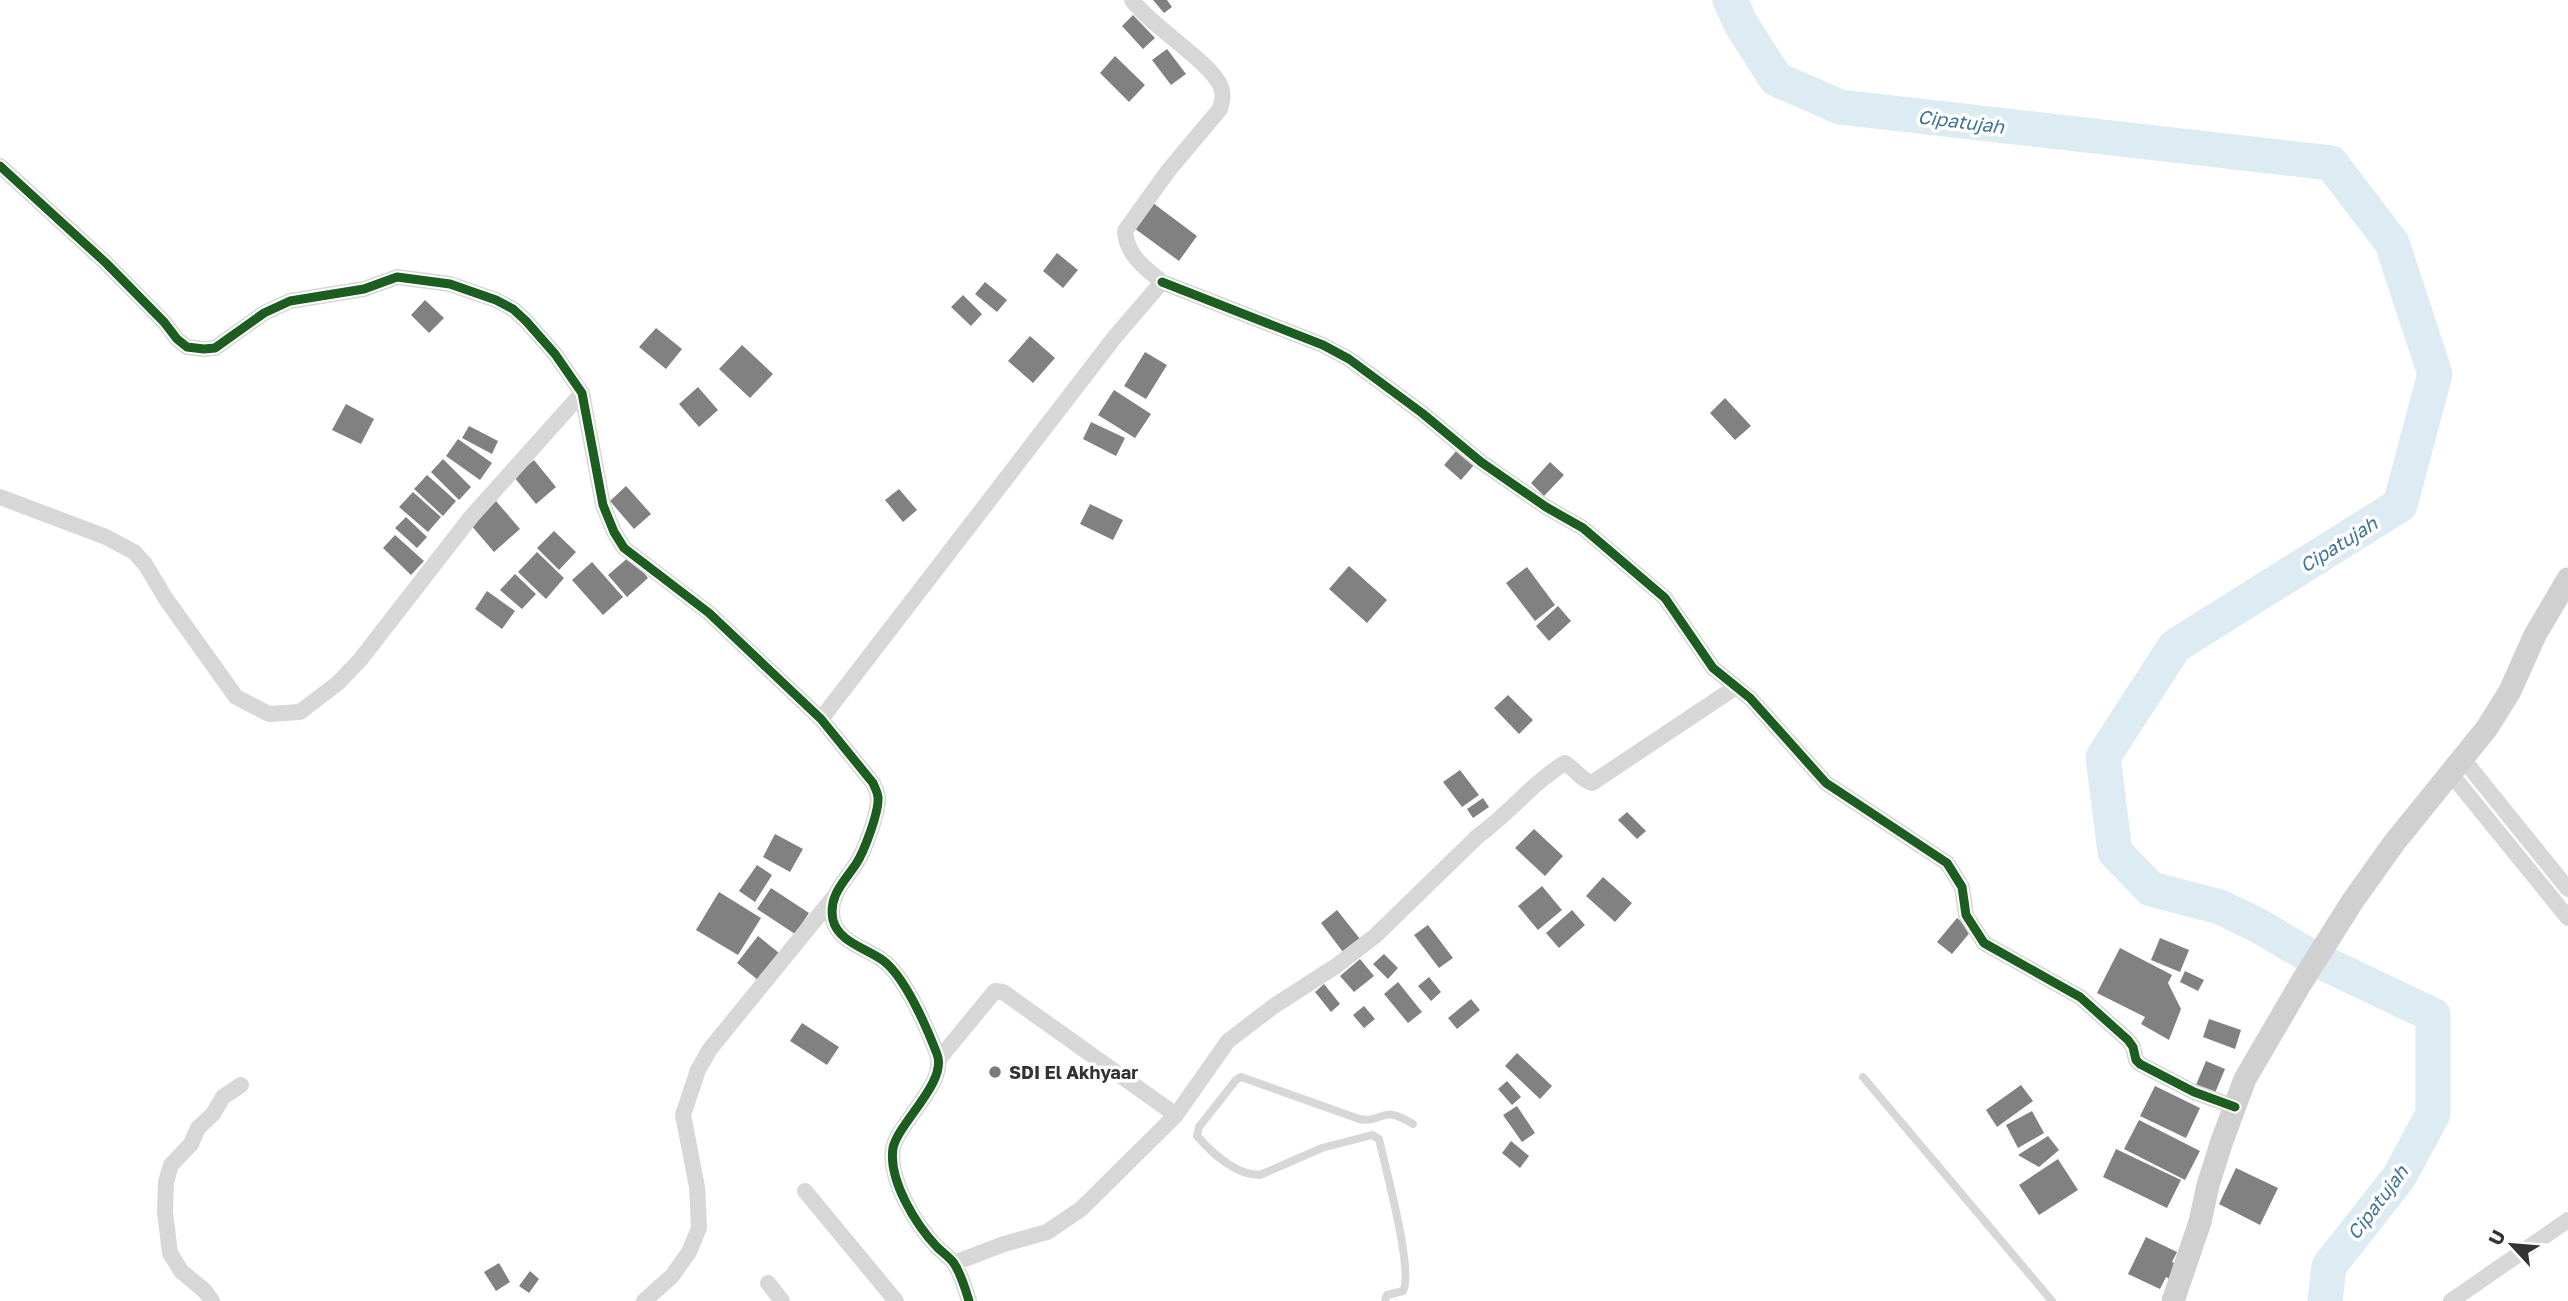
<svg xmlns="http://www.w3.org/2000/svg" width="2568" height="1301" viewBox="0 0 2568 1301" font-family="'Golos Text',sans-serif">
<rect width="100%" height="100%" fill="#fff"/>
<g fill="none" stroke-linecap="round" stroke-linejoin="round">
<path stroke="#ddebf3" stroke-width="35" d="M1730,0l11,24 35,55 64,28 491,56 61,80 43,131 -35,131 -225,141 -72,111 12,95 36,37 69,18 39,19 54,32 120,57v99l-34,63 -70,89 -4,35"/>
</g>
<path fill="#818181" d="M1153,0h14l5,7 -8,6z
M1133,15l22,23 -12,11 -21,-23z
M1167,49l19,25 -15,11 -19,-25z
M1115,56l30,29 -16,17 -29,-29z
M1153,203l44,33 -18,25 -45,-33z
M1057,253l21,17 -15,18 -20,-17z
M985,282l22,18 -10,12 -22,-18z
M963,295l19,19 -11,12 -20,-19z
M425,300l19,18 -15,15 -18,-18z
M656,328l26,21 -16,20 -27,-22z
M1030,336l25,22 -22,25 -25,-22z
M742,345l31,29 -23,24 -31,-29z
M1145,352l22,13 -21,34 -22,-13z
M698,387l20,23 -19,17 -20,-23z
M1114,390l37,24 -16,24 -37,-23z
M1725,398l26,28 -16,14 -25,-27z
M346,404l28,15 -13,25 -29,-14z
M1091,422l34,16 -9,18 -33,-17z
M469,426l29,15 -6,13 -30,-16z
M458,439l34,24 -12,17 -34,-24z
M1458,449l17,15 -14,16 -17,-15z
M443,459l28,28 -12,13 -28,-28z
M534,460l22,27 -20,17 -22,-27z
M1550,462l14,13 -20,21 -13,-13z
M427,475l29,26 -13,15 -29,-27z
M626,486l25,28 -17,15 -24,-28z
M899,489l18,21 -14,12 -18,-22z
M413,492l28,25 -13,15 -29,-25z
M496,501l24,28 -26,23 -24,-28z
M1090,504l33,16 -10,20 -33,-16z
M406,517l21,20 -10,11 -22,-20z
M554,531l22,21 -17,18 -22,-22z
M395,535l29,26 -13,14 -28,-27z
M537,552l27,26 -18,21 -28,-27z
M630,556l18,22 -21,19 -19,-22z
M592,562l31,35 -20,18 -31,-35z
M1349,566l38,34 -20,23 -38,-34z
M1527,567l28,38 -20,16 -29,-38z
M515,574l21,20 -14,15 -22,-19z
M487,591l28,20 -13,18 -27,-20z
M1558,606l13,15 -22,20 -13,-15z
M1508,695l25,25 -14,14 -25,-26z
M1460,770l19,25 -17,12 -19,-25z
M1483,798l6,9 -16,11 -6,-9z
M1627,812l19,19 -9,8 -19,-19z
M1534,829l29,27 -18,20 -30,-28z
M775,834l28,15 -13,23 -27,-15z
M757,865l15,10 -17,27 -16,-11z
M1603,877l29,26 -17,19 -29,-26z
M1542,886l20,24 -24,20 -20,-24z
M771,888l38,25 -14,21 -38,-25z
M719,892l42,26 -23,37 -42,-25z
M1337,910l23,29 -17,13 -22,-29z
M1572,910l13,15 -26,23 -13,-15z
M1957,918l15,12 -20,24 -15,-12z
M1428,925l25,33 -14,10 -25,-33z
M758,936l21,17 -21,27 -21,-17z
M2160,938l29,12 -9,22 -29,-12z
M2120,948l52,27 -4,8 13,26 -12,31 -28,-16 4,-7 -48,-24z
M1384,954l14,14 -10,11 -15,-15z
M1360,959l14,17 -20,16 -14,-16z
M2185,971l19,9 -6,11 -18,-9z
M1429,977l12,15 -10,9 -13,-15z
M1398,982l24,30 -14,11 -24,-29z
M1324,984l16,20 -9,8 -16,-20z
M1471,999l9,11 -23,19 -9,-11z
M1364,1006l11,13 -11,9 -11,-13z
M2209,1019l32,11 -6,19 -32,-12z
M802,1023l37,24 -12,18 -37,-24z
M1517,1053l35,33 -12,13 -35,-33z
M2206,1061l19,8 -10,24 -19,-8z
M1507,1081l14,16 -9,8 -14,-16z
M2021,1085l12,16 -36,26 -11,-17z
M2155,1086l45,22 -14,30 -46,-22z
M1517,1106l18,27 -13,9 -19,-27z
M2032,1111l12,22 -26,15 -12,-23z
M2139,1120l61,31 -15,29 -61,-31z
M2048,1136l11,14 -20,17 -21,-12z
M1511,1141l18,15 -9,12 -18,-15z
M2116,1149l65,31 -14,28 -64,-31z
M2058,1159l20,31 -39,25 -20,-30z
M2236,1168l42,20 -18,37 -41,-21z
M2146,1237l31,15 -5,10 6,3 -7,15 -5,-3 -6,12 -32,-15z
M499,1263l11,19 -14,9 -12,-19z
M530,1271l9,8 -10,14 -10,-7z"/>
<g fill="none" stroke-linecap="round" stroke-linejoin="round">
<path stroke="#d7d7d7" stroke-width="8" d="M1863,1077l189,224
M1385,1301l2,-6 16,-4c11,-19 -18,-125 -24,-152l-7,-4 -50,13 -62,27c-25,0 -47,-21 -63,-39l2,-9 37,-47 5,-3 118,42c26,5 20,-16 54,5"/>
<path stroke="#d7d7d7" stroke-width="16" d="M0,166l106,97 58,59 13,17 10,8 17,2 11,-1 49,-35 26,-12 74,-12 33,-12 53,7 46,16 17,9 13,12 29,33 27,39 21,112 11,27 10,16 85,65 112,106 52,64c2,5 5,10 5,15 1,14 -14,54 -22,66 -12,18 -28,32 -23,56 5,21 32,28 48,39 23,15 46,69 56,95 11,28 -39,69 -44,94 -5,32 23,77 44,99 5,5 11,9 16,15 8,11 12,26 16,39
M1162,282l161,63 26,14 73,54 59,49 65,45 37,21 82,70 48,70 37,30 76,85 121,80 15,24 4,28 18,28 96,54 48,43 5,7 3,13 4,4 54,28 41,15
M0,497l106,40 28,15 11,12 21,35 70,98 33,17 31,-2 38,-29 22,-23 111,-143 111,-124
M821,719l293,-381 48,-56c-18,-15 -35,-26 -37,-51l43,-60 52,-62c2,-8 4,-14 1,-22 -9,-24 -70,-61 -89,-87
M2463,759l105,130
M2451,774l117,144
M939,1059l51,-62 5,-6 8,1 173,123
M805,1191l91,110
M954,1263l50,-19 43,-12 34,-23 95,-94 52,-74 46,-35 62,-40 39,-30 103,-100c31,-22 55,-54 87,-73 10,6 16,17 27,20l144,-96
M768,1283l14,18
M212,1301l-7,-10 -24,-20 -11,-18 -5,-41 1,-30 5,-17 20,-21 7,-16 15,-14 10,-17 18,-12
M644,1301l28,-25 17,-24 10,-24 -2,-41 -14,-72 15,-45 12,-21 123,-151
M2451,1301l117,-81"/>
<path stroke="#d0d0d0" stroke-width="23" d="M2173,1301l27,-79 8,-37 14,-44 23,-62 56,-96 51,-81 42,-59 93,-115 23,-37 25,-56 33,-56"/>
<defs>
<path id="cycleway" d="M0,166l106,97 58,59 13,17 10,8 17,2 11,-1 49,-35 26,-12 74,-12 33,-12 53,7 46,16 17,9 13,12 29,33 27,39 21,112 11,27 10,16 85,65 112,106 52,64c2,5 5,10 5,15 1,14 -14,54 -22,66 -12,18 -28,32 -23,56 5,21 32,28 48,39 23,15 46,69 56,95 11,28 -39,69 -44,94 -5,32 23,77 44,99 5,5 11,9 16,15 8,11 12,26 16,39
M1162,282l161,63 26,14 73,54 59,49 65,45 37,21 82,70 48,70 37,30 76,85 121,80 15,24 4,28 18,28 96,54 48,43 5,7 3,13 4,4 54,28 41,15"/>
</defs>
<use href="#cycleway" stroke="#fff" stroke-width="13"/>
<use href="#cycleway" stroke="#1b5e20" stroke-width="9"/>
</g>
<circle fill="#7a7a7a" stroke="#fff" stroke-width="2.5" cx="995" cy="1072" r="7"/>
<g text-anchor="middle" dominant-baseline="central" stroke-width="7" stroke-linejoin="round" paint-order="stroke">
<g font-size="18" font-weight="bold" fill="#333" stroke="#fff" text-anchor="start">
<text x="1009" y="1072">SDI El Akhyaar</text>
</g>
<g font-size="19" font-style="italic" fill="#3f7597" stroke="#fff">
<text transform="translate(1961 121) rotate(7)">Cipatujah</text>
<text transform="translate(2338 544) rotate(-32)">Cipatujah</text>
<text transform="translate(2377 1202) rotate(-53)">Cipatujah</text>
</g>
</g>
<g transform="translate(2512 1245) rotate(296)" stroke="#ffffff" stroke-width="5" paint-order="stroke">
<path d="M0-5L12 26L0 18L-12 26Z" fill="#333333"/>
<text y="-10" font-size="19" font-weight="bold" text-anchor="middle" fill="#333333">U</text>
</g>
</svg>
